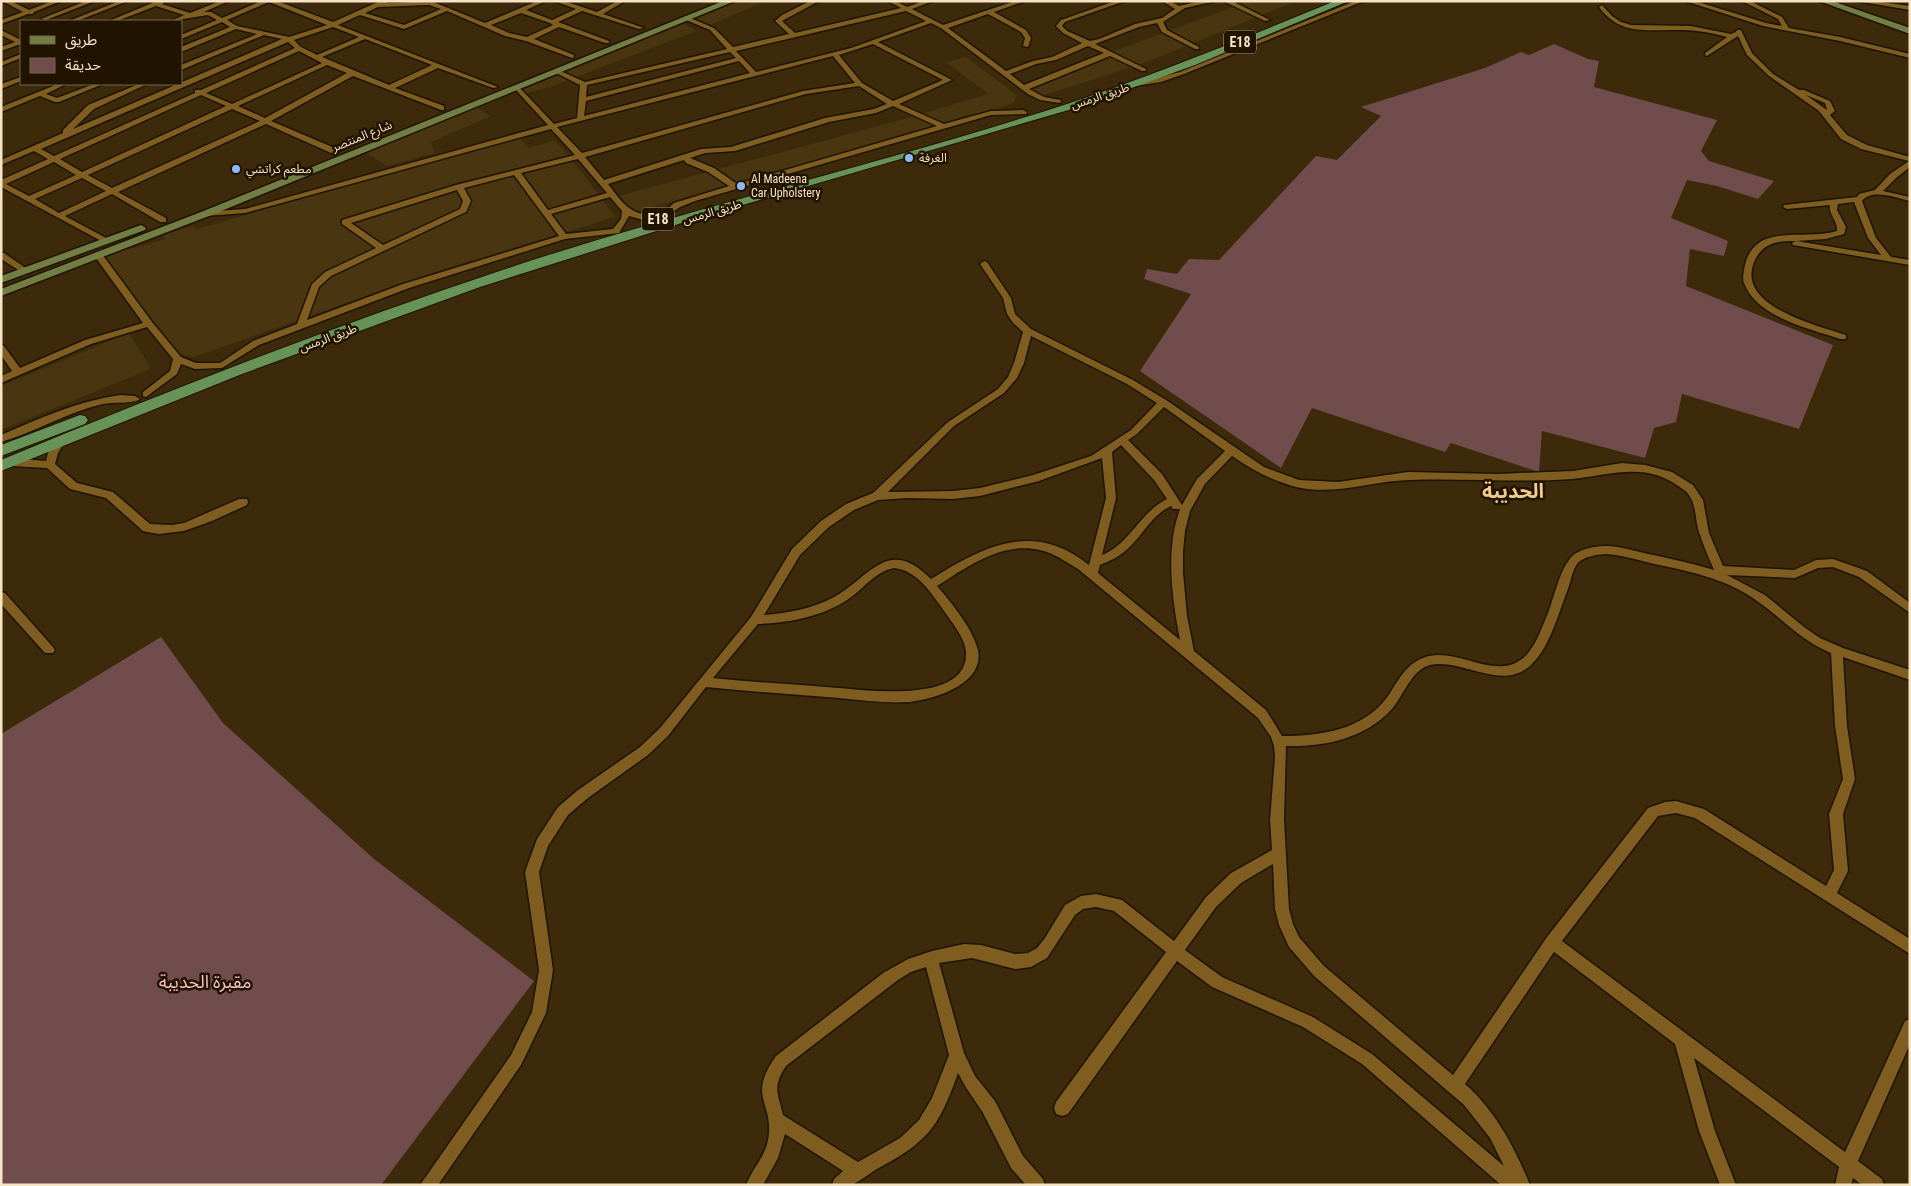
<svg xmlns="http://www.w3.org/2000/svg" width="1911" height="1186" viewBox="0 0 1911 1186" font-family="'Roboto Condensed','Noto Sans Arabic',sans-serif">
<rect width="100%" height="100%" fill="#3c2a0a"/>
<path fill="#49350f" d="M736,1h30l-61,26 -13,-7z
M1249,1h47l-149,61 -108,35 -16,-12z
M682,22l14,9 -146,56 -31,8 -2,-6z
M966,57l51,38 -3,7 -10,5 -372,106 -13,-17 289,-78 80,-24 -42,-32z
M475,107l16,9 -60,26 4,11 -48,13 -23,-14z
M519,137l10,11 26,-8 30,36 30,41 -180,55 -241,85 -18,-4 -58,-73 -15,-24 63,-17 -2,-4 29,-9 3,3 18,-5z
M129,333l21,33 -2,4 -147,60v-44z"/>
<path fill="#704c4c" d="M1554,44l34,15 11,2 -5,26 123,33 -16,31 8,10 65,20 -16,18 -41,-13 -30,-6 -16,38 57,23 -4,15 -34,-7 -4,37 147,59 -34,84 -117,-35 -6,28 -22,6 -9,30 -103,-27 -3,41 -88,-29 -6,9 -133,-44 -31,60 -141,-97 51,-77 -47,-15 3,-10 30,5 12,-15 30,1 97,-104 21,4 44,-44 -20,-9 124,-39 36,-16 8,3z
M161,637l62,86 151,136 160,122 -153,204h-380v-451z"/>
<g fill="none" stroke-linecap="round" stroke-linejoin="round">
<defs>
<path id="minor" d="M2,1h9l18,9 23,-9h9l-27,11 -1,2h-5l-27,10v-4l22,-8z
M86,1h9l-49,19 -5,-1z
M119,1h9l-51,20h-8z
M157,1h9l-4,3 28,9 30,-12h9l-25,11h7l11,6 39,-17h16l56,21 47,-21h9l-2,2 44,-2 54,22 52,-22h9l-20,9 26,10 24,-11 -22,-8h10l33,11 20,-11h8l-22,13 41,14 -5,1 -57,-18 -24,11 51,19v2h-4l-46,-16 -25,12 40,16v2l-2,1 -46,-17 -21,-5 -58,-25 -43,18 -44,-14 -22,10 160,62 -5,1 -55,-20 -43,20 49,18v4h-3l-88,-34 -82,45 66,28v4h-6l-65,-29 -148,68 48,26v4h-6l-48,-28 -47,22 43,23v4h-3l-104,-56v-7l47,-21 -14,-8 -33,14v-5l62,-27v-3l25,-25 51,-21h8l-53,25 -21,20 209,-90 -18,-4 -83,35v-5l76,-31 -21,-5 -55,23v-5l49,-20 -8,-5 -41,17v-4l36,-15 -9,-5 -37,6 13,-6 -28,-9 -39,15h-8zM269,2l58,23 -38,12 -52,-11 -10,-6zM429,5l12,4 -37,16 -39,-12 13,-6zM521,13l29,10 3,2 -26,12 -18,-4 -18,-8zM333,27l26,10 -42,18 -16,-8 -7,-7zM365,39l67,26 -43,20 -67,-28zM288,42l7,6 -94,42h-6v3l-141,63 -13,-7zM299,51l23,12 -90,41 -26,-11zM327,65l20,8 -82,45 -27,-12zM201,95l25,11 -144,66 -22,-13zM232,109l28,12 -148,67 -24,-13zM54,162l22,13 -47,21 -23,-12zM82,178l24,13 -47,22 -24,-14z
M810,1h9l-37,20 13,12 106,-25 -13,-7h8l11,6 16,-6h10l-21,8 31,16 72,-24h10l-31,11 32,18 5,8 -3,9 -5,-1 2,-8 -4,-6 -33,-18 -40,14 58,43 27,-10 19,-4 30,-14 -19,-10 -7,-7 5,-6 54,-19h10l-60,21 -3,4 5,5 23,10 9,-2 36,-15 27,-6 13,-9 -13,-8h8l9,5 21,-5h16l-31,7 -22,14 4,8 32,17v2h-4l-33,-17 -5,-9 -18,4 -44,17 51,25v2h-4l-32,-15 -81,33 15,8 17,3v2l-2,1 -19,-3 -12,-6 -87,-66 -10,-5 -53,19 74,38 -53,24 45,20 47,-13 32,-1 4,2 -1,2 -35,1 -296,86 -15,6 -19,13h-18l-14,-4 -10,17 -54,6 -156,49 -150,57 -37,23 -27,1 -14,-5 -4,10 -31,23 -3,-1v-4l27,-21 3,-12 -26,-32 -56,17 -90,39v-7l11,-5 -11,-16v-10l3,1 16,22 65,-28 58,-17 -47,-65v-4h6l50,68 29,35 15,6h24l33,-22 44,-17 15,-40 13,-12 51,-24 -34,-24v-4l114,-35 119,-30 -24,-26 -306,84 -40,3 -4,-2 1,-2 43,-3 303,-84 -34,-37v-2h4l36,38 23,-6 3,-33 -26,-13v-2h4l27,12 142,-33 -17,-19 -24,-10 -1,-1 3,-2 26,11 19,19 56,-13 -14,-13 7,-6zM906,11l20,10 -75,27 -95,24 -20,-21zM873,44l70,36 -50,21 -31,-18 -23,-28zM1088,46l16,7 -80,32 -14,-11 26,-10 20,-4zM730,52l6,6 -150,39 1,-12zM833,56l22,27 -52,8 -221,62 -25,-26zM739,61l11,12 -166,43 2,-15zM859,86l28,18 -13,5 -49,9 -94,29 -30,2 -97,31 -19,-23 221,-63zM893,106l44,20 -200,58 -23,-16 -24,-10 15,-5 30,-2 94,-29 47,-9zM578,159l29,34 -59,17 -27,-37zM684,160l2,3 22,9 21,14 -55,17 -15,13h-2c-28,-1 -34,-13 -49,-32zM514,175l45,61 -156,48 -96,36 12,-33 12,-11 135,-64 5,-11 -7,-13zM457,190l6,11 -3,8 -77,36 -32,-22zM610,197l12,14 -1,8 -8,10 -47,5 -15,-20z
M1223,1h9l38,19 -5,1z
M1355,1h9l-180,73 -23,8 -25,4 -3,-2 47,-12z
M1685,1h10l71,22 16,3 -4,-7 -36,-18h8l32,16 7,11 51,9 70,17v4l-70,-17 -77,-15z
M1856,1h18l36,5v4z
M1602,5l10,11 9,6 10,3 60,1 40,8 5,-2 1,-2h4l11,23 21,21 26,16h5l26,11 5,10 -5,4 17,20 20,10 43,12v10l-14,11 -13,13 27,6v4c-14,-3 -38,-13 -48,0l14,37 15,19 19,3v5l-117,-20 -1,-2 4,-2c-17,0 -31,1 -40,17 -25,47 60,67 90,77v4h-6c-30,-10 -84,-22 -96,-56 -2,-4 0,-13 1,-18 2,-11 10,-22 21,-26 23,-8 48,-1 71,-8 1,-10 -9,-17 -7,-26l-43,4 -4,-2 1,-2 73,-8 2,-3 16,-4 15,-16 19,-13 -48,-12 -20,-10 -22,-28 -50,-35 -22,-21 -9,-19 -31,20 -2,-1v-2l22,-16c-15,-4 -30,-7 -46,-7 -33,-1 -60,7 -82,-23zM1806,95l19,8 2,7zM1854,202l14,36 13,17 -85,-14 30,-2 18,-5 2,-7 -9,-17 1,-6z
M1,30l20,10v4l-20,7v-4l14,-5 -14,-7z
M21,54v4l-20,8v-4z
M21,77v4l-20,8v-5z
M58,84h8l-20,10 11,4 37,-14h9l-44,18h-4l-15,-6 -39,16v-5z
M1,253h3l26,18 -1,2h-6l-22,-14z
M984,261l3,1 24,36 4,16 16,15 102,51 33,20 98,67 35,13 39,2 70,-10 89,2 76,-3 49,-8 23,2 27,7 21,13 10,15 6,33 14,33 71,4 22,-10 17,-1 34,12 43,32v10l-51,-36 -26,-10 -15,1 -23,10 -68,-3 38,20 39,32 16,11 23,10 67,22v10l-67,-23 4,69 8,53 -12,35 5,57 -11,22 73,46v15l-215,-136 -19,-5 -18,3 -96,125 283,211 60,-131 5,-2v25l-52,117 24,18 2,6h-22l-9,-7 -2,7h-16l4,-18 -145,-109 21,73 21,54h-16l-21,-54 -24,-87 -121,-92 -89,132c30,26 50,64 65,101h-29l-139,-121 -59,-37 -91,-40 -35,-26 -109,153 -6,2 -6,-2 -2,-6 2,-6 110,-150 -52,-41 -18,-4 -13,2 -8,6 -28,43 -16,9 -16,2 -43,-11 -33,5 25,90 11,23 20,25 28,55 20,23 2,6h-19l-15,-17 -28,-55 -18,-27 -7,-13c-19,54 -30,69 -81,96 -7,4 -19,14 -26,16 -6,1 -13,0 -19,0l2,-6 9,-8 -58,-37 -7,24 -15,27h-17c6,-16 19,-28 22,-45 7,-38 -22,-42 8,-84l107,-83 25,-14 24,-8 32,-7 17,1 34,9 13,-1 9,-5 8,-10 20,-33 16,-9 15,-2 26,6 52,41 32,-44 25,-24 41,-23 -2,-30 5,-63 -1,-11 -3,-9 -13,-19 -180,-149c-12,-7 -24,-16 -38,-19 -38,-9 -73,17 -103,36 14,16 36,43 41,64 7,34 -43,49 -68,52 -28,2 -55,-3 -83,-5 -40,-3 -81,-6 -121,-10l-38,49 -20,19 -60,43 -20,17 -20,31 -9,26 14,98 -7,43 -25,52 -83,120h-18l91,-130 21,-43 7,-42 -14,-98 12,-33 21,-32 20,-17 62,-43 20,-19 91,-111 41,-68 29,-28 25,-17 27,-11 75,-71 50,-33 10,-12 6,-14 9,-31 -10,-9 -6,-9 -4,-16 -23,-34zM1031,336l96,48 30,19 -26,27 -40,26 -58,19 -53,13 -27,3 -65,1 66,-66 50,-33 13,-15 7,-15zM1164,407l61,44 -28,28 -15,26 -20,-31 -34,-34 9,-6zM1121,445l33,35 13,19c-27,13 -37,45 -65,56l14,-57 -4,-46zM1232,456c20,14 41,25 64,31 38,9 76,-6 113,-7 54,-2 108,3 163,-1 41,-4 74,-19 112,11 14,11 10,30 16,45 4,12 9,24 14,35 -23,-7 -47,-12 -70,-17 -13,-3 -25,-7 -37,-7 -13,0 -31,3 -38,14 -10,13 -15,37 -21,53 -6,14 -13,36 -26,46 -29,22 -67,-14 -99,-1 -17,6 -25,23 -35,38 -24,34 -67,40 -106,40l-16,-26 -72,-59 -7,-35 -4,-43v-22l2,-20 5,-20 15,-27zM1102,458l4,40 -17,67c-56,-45 -105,-19 -158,14 -43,-44 -61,-2 -97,18 -22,12 -46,16 -70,18l36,-60 29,-28 25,-17 24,-10 29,-2 46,1 27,-3 59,-15zM1171,506l2,3h7c-15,41 -8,89 0,131l-82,-67 2,-8c9,-4 17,-7 24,-13 18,-14 26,-36 47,-46zM1605,554c16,1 30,5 45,9 37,8 76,15 107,38 26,18 44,40 74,52l4,73 8,53 -14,35 5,56 -8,16 -122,-77 -28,-8 -11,1 -17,6 -101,129 -94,138 -129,-109 -25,-29 -6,-13 -4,-15 -5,-89 2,-74c38,1 78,-7 105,-36 12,-13 20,-40 39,-45 33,-7 72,28 102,-1 18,-17 28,-55 37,-78 2,-7 4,-16 8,-22 7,-8 19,-9 28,-10zM894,568c23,2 38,26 50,43 8,12 23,29 22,44 -1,51 -108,34 -139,32 -38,-3 -76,-5 -114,-9l45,-54c30,-1 63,-7 89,-24 16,-10 27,-28 47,-32zM1273,864l2,45 4,16 10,22 25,29 150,129 26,33 14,28 -132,-112 -59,-37 -91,-40 -37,-27 31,-43 25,-24zM926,967l23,88 -17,43 -13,22 -19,18 -42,24 -75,-47c-5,-22 -11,-28 3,-49l112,-86 13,-8z
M120,395l15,1 5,3c-5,5 -28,3 -37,5 -36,8 -67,28 -102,38v-7c39,-17 77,-34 119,-40z
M60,439l5,3 -7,11 -3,11 22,19 36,9 37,32 22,1 12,-2 55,-24h8l1,3 -1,3 -35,16 -28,10 -25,3 -12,-2 -4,-1 -37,-33 -36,-9 -23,-21 -36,-2 -5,-4 5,-4 35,3 2,-8 8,-13z
M1,592l4,1 48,54 2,3 -2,3h-8l-44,-49z"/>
<path id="major" d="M723,1h12l-526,215 -208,80v-7l200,-77z
M1819,1h13l78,27v6z
M141,225l5,3 -1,2 -144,53v-7z"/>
<path id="highway" d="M1335,1h14l-154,64 -116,42 -391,114 -208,66 -238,87 -241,97v-11c177,-74 356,-143 538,-202 176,-56 356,-98 531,-155 90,-30 177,-66 265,-102z
M80,415l5,1 3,4 -3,4 -84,32v-11z"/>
</defs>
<use href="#minor" stroke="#1e1403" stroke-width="3"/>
<use href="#major" stroke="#1e1403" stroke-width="3"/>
<use href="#highway" stroke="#1e1403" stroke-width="2"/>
<use href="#minor" fill="#7f5d20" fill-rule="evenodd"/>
<use href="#major" fill="#717d42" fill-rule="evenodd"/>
<use href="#highway" fill="#679359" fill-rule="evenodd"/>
</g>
<g fill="#8db9fc" stroke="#201300" stroke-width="2">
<circle cx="909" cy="158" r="5"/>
<circle cx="236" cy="169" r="5"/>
<circle cx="741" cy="186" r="5"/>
</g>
<g text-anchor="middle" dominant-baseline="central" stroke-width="5" stroke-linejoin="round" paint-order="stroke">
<g font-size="12" fill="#f7e3c6" stroke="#201300">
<text transform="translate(1100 96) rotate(-18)">طريق الرمس</text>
<text transform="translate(362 136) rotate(-22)">شارع المنتصر</text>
<text transform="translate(712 212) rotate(-16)">طريق الرمس</text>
<text transform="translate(328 338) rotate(-20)">طريق الرمس</text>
</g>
<g font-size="12" fill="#f7e3c6" stroke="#201300" text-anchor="start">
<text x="919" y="158">الغرفة</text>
<text x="246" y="169">مطعم كراتشي</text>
<text x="751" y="179">Al Madeena<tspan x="751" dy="14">Car Upholstery</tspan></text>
</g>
<g fill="#201300" stroke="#b6a58b" stroke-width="1">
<rect x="1224" y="30.5" width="32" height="23" rx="4"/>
<rect x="642" y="207.5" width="32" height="23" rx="4"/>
</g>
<g font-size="14" font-weight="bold" fill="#f7e3c6">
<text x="1240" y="42">E18</text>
<text x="658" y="219">E18</text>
</g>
<g font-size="18" fill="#f9bfbf" stroke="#201300">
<text x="205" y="981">مقبرة الحديبة</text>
</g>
<g font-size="20" font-weight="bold" fill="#f1cb8e" stroke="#201300">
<text x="1513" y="491">الحديبة</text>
</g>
</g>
<rect width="1911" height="1186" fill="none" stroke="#f7e3c6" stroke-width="5"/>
<rect x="20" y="20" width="162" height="65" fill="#201300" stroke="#76664f"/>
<rect x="30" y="36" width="25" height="8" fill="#717d42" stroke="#76664f"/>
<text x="65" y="45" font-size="15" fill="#f7e3c6">طريق</text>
<rect x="30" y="58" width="25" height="15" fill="#704c4c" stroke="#76664f"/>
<text x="65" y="70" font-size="15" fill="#f7e3c6">حديقة</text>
</svg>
